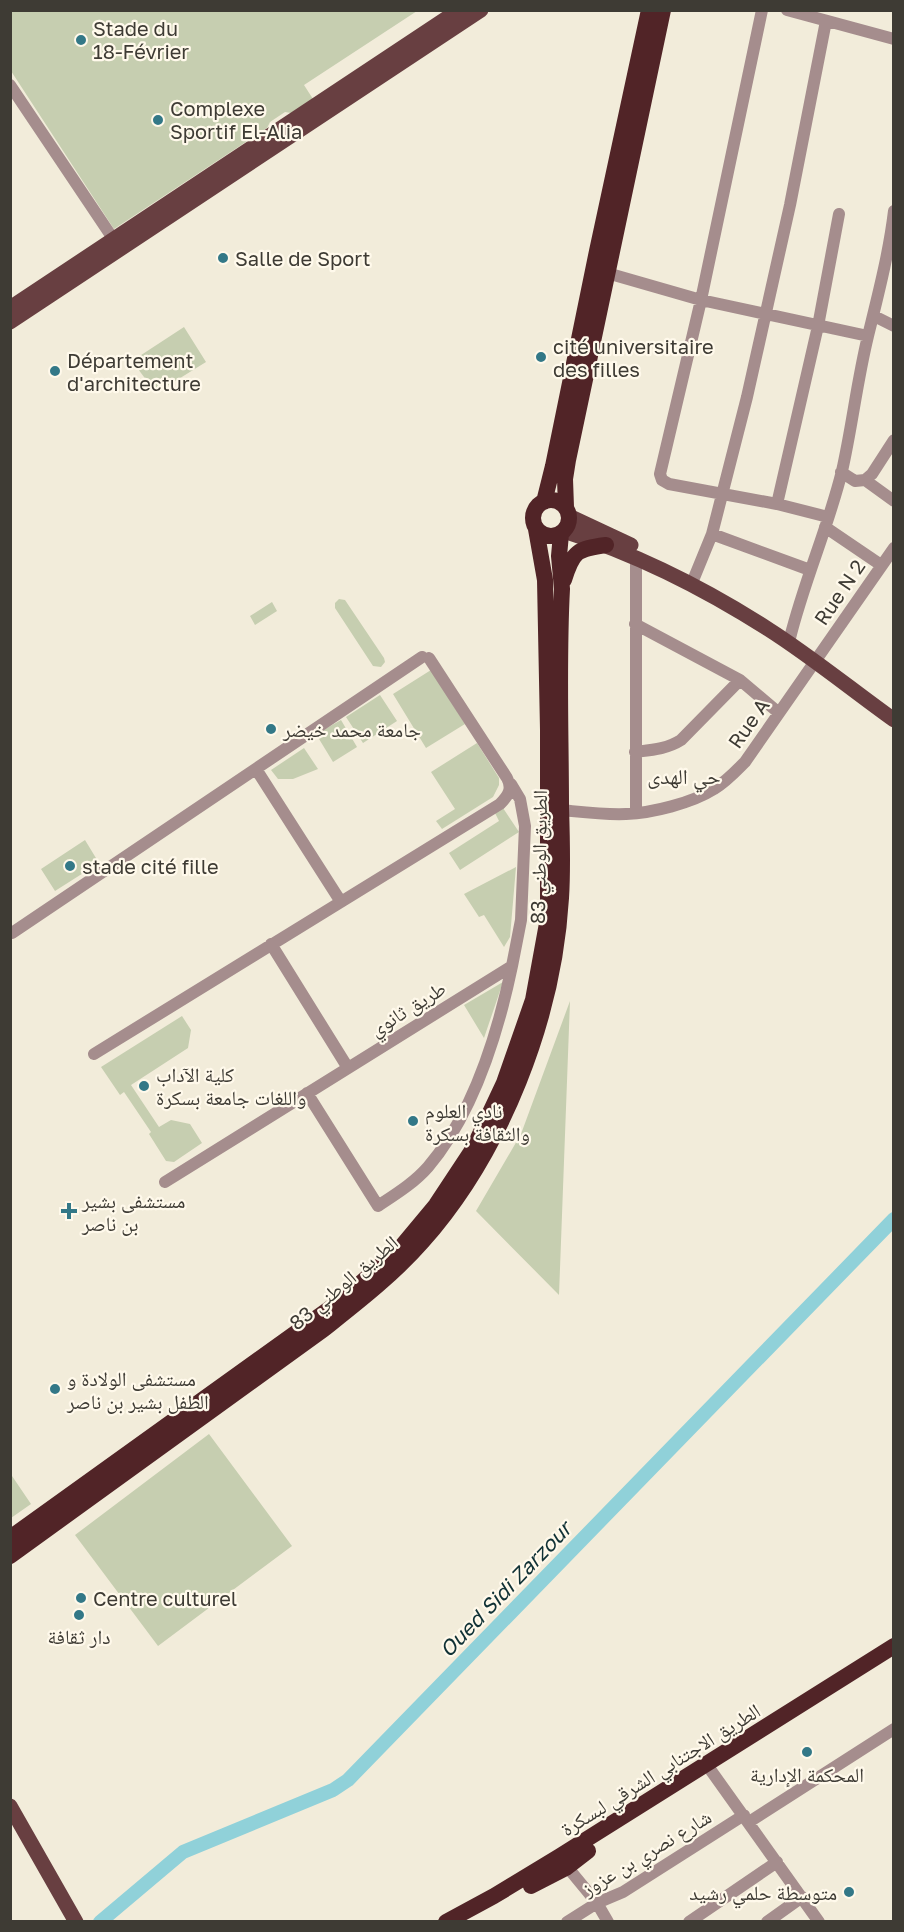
<svg xmlns="http://www.w3.org/2000/svg" width="904" height="1932" viewBox="0 0 904 1932" font-family="'Golos Text','Noto Naskh Arabic',sans-serif">
<rect width="100%" height="100%" fill="#f2ecda"/>
<path fill="#c6ceb0" d="M10,11h407l-113,74 9,14 -22,14 -6,-1 -15,10 -3,6 -153,101 -103,-158z
M184,327l22,35 -50,31 -24,-32z
M339,599l6,1 39,58 1,4 -4,5 -8,-1 -38,-58v-5z
M272,602l5,9 -22,14 -5,-9z
M431,670l34,54 -39,24 -33,-54z
M380,695l17,26 -34,22 -17,-26z
M341,720l16,27 -24,15 -17,-28z
M477,743l22,35v7l-6,12 -51,32 -6,-8 19,-12 -24,-37z
M304,748l14,21 -25,10h-15l-7,-9z
M503,808l16,24 -59,38 -11,-17 50,-32 -4,-8z
M85,840l14,23 -44,28 -14,-22z
M516,867l-6,70 -6,10 -20,-32 -5,2 -15,-23z
M503,982l-19,56 -20,-33z
M570,1001l-11,294 -83,-84 45,-77z
M182,1016l9,14 -3,18 -57,37 28,42 12,-7 19,4 12,19 -28,19 -8,-1 -17,-27 2,-2 -27,-40 -4,3 -19,-28z
M209,1434l83,112 -134,100 -83,-111z
M10,1473l21,31 -20,14h-1z"/>
<g fill="none" stroke-linecap="round" stroke-linejoin="round">
<path stroke="#90d1d9" stroke-width="14" d="M100,1922l83,-70 150,-62 15,-10 546,-561"/>
<path stroke="#a58d8d" stroke-width="12" d="M762,10l-61,290 -41,174 2,6 7,4 108,20 51,13
M787,10l107,29
M10,85l108,161
M607,273l94,27 167,36
M874,316l20,10
M841,472l14,9 10,-1 7,-6 22,-34
M865,480l29,21
M777,504l41,-178 21,-112
M825,527l56,38
M712,534l98,36
M636,558v255
M694,578l18,-44 35,-137 43,-192 36,-184
M635,624l105,56 39,33
M790,638c14,-57 38,-110 52,-167 10,-44 15,-90 26,-135 10,-41 21,-83 26,-125
M635,752c16,-2 32,-3 46,-12l59,-60
M256,769l85,133
M561,810c21,2 44,5 65,4 26,-1 66,-11 88,-25 12,-7 21,-17 31,-27l149,-214
M12,933l410,-276
M271,944l77,124
M94,1054l406,-250c8,-8 13,-15 7,-26l-78,-120
M307,1093l71,113c18,-12 36,-23 50,-39 45,-53 70,-134 84,-201
M165,1182l347,-216 9,-46 4,-94 -5,-27 -9,-15
M707,1765l112,157
M749,1822l145,-93
M564,1863l33,40 11,19
M567,1922l30,-19 26,-11 121,-77
M689,1922l88,-60
M767,1922l35,-25"/>
<path stroke="#683f41" stroke-width="15" d="M10,308l449,-298
M10,322l471,-312
M569,516l62,29
M564,531c72,23 140,57 204,98 44,28 84,61 126,91
M10,1806l66,116"/>
<path stroke="#512427" stroke-width="16" d="M533 518a18 18 0 1 1 36 0a18 18 0 1 1-36 0Z
M544,502l9,-36 44,-215 52,-241
M566,507l-1,-28 3,-19 95,-450
M564,580c9,-29 13,-31 42,-35
M10,1538l333,-239 58,-52 35,-42 37,-56 31,-66 29,-83 15,-82v-188l-3,-150 -9,-51
M10,1556l314,-227c34,-27 69,-54 98,-87 80,-90 132,-224 139,-344 2,-30 1,-60 0,-91 0,-72 -3,-145 1,-218l-3,-33 2,-22
M531,1886l35,-18 22,-17
M446,1922l48,-26 66,-40 334,-210"/>
</g>
<g fill="#337887" stroke="#fff9eb" stroke-width="2">
<circle cx="81" cy="40" r="6"/>
<circle cx="158" cy="120" r="6"/>
<circle cx="223" cy="258" r="6"/>
<circle cx="541" cy="357" r="6"/>
<circle cx="55" cy="371" r="6"/>
<circle cx="271" cy="729" r="6"/>
<circle cx="70" cy="866" r="6"/>
<circle cx="144" cy="1086" r="6"/>
<circle cx="413" cy="1121" r="6"/>
<path d="M66 1202h6v6h6v6h-6v6h-6v-6h-6v-6h6z"/>
<circle cx="55" cy="1389" r="6"/>
<circle cx="81" cy="1598" r="6"/>
<circle cx="79" cy="1615" r="6"/>
<circle cx="807" cy="1752" r="6"/>
<circle cx="849" cy="1892" r="6"/>
</g>
<g text-anchor="middle" dominant-baseline="central" stroke-width="4.5" stroke-linejoin="round" paint-order="stroke">
<g font-size="20" fill="#3e3b34" stroke="#fff9eb" text-anchor="start">
<text x="93" y="28">Stade du<tspan x="93" dy="23">18-Février</tspan></text>
<text x="170" y="108">Complexe<tspan x="170" dy="23">Sportif El-Alia</tspan></text>
<text x="235" y="258">Salle de Sport</text>
<text x="553" y="346">cité universitaire<tspan x="553" dy="23">des filles</tspan></text>
<text x="67" y="360">Département<tspan x="67" dy="23">d'architecture</tspan></text>
<text x="283" y="729">جامعة محمد خيضر</text>
<text x="82" y="866">stade cité fille</text>
<text x="156" y="1074">كلية الآداب<tspan x="156" dy="23">واللغات جامعة بسكرة</tspan></text>
<text x="425" y="1110">نادي العلوم<tspan x="425" dy="23">والثقافة بسكرة</tspan></text>
<text x="82" y="1200">مستشفى بشير<tspan x="82" dy="23">بن ناصر</tspan></text>
<text x="67" y="1378">مستشفى الولادة و<tspan x="67" dy="23">الطفل بشير بن ناصر</tspan></text>
<text x="93" y="1598">Centre culturel</text>
<text x="79" y="1636" text-anchor="middle">دار ثقافة</text>
<text x="807" y="1774" text-anchor="middle">المحكمة الإدارية</text>
<text x="837" y="1892" text-anchor="end">متوسطة حلمي رشيد</text>
</g>
<g font-size="20" fill="#3e3b34" stroke="#fff9eb">
<text transform="translate(839 592) rotate(-56)">Rue N 2</text>
<text transform="translate(748 723) rotate(-55)">Rue A</text>
<text transform="translate(538 857) rotate(-89)">الطريق الوطني 83</text>
<text transform="translate(407 1008) rotate(-32)">طريق ثانوي</text>
<text transform="translate(343 1282) rotate(-40)">الطريق الوطني 83</text>
<text transform="translate(660 1769) rotate(-32)">الطريق الاجتنابي الشرقي لبسكرة</text>
<text transform="translate(646 1852) rotate(-31)">شارع نصري بن عزوز</text>
</g>
<g font-size="21" fill="#3e3b34" stroke="#fff9eb">
<text x="684" y="776">حي الهدى</text>
</g>
<g font-size="21" font-style="italic" fill="#103135" stroke="#fff9eb">
<text transform="translate(505 1589) rotate(-46)">Oued Sidi Zarzour</text>
</g>
</g>
<rect width="904" height="1932" fill="none" stroke="#3e3b34" stroke-width="24"/>
</svg>
